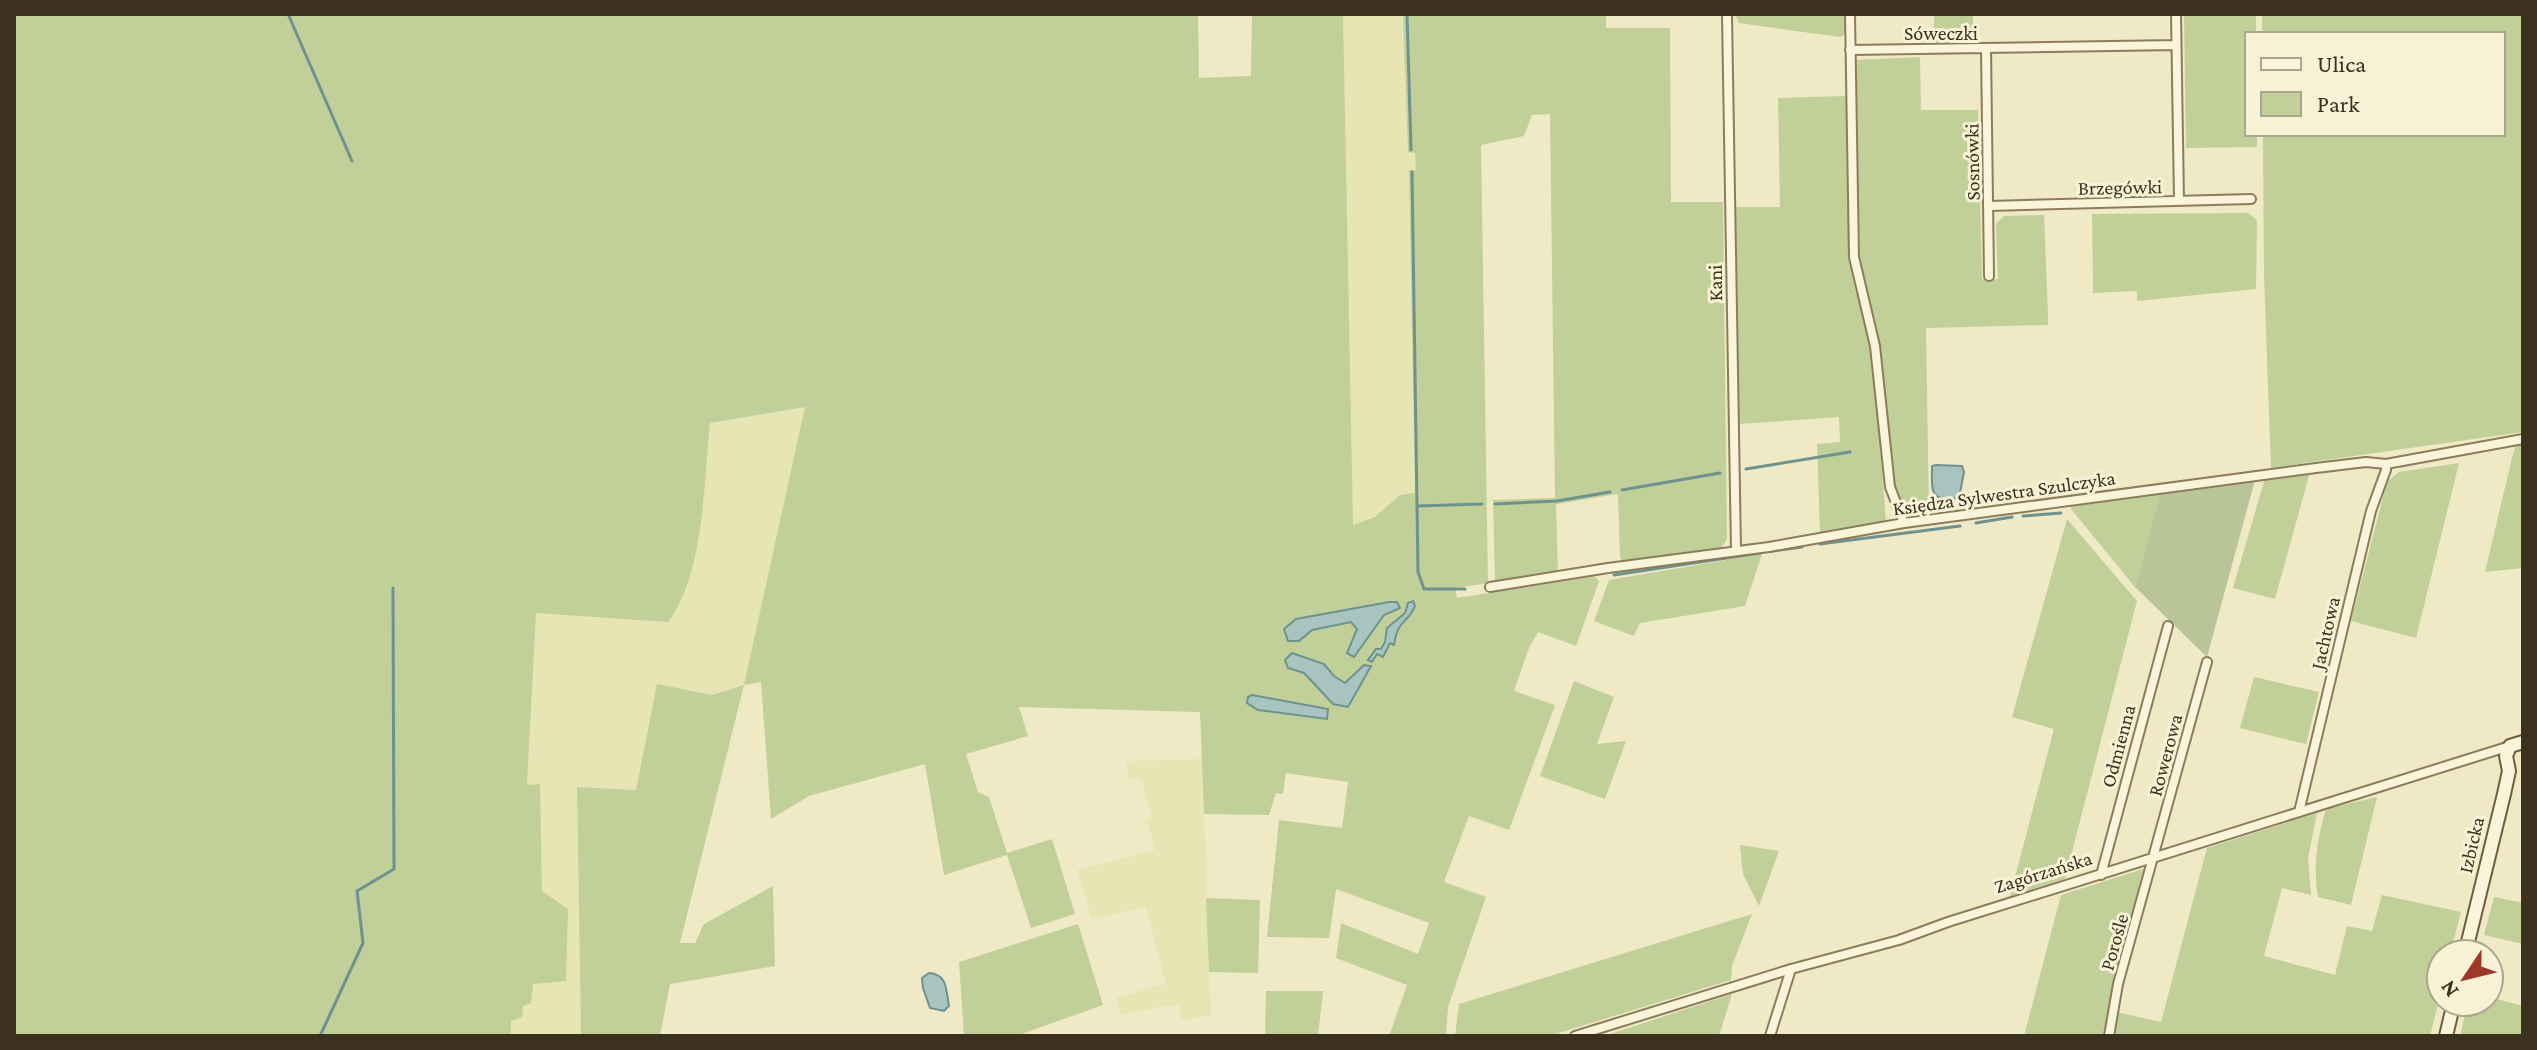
<svg xmlns="http://www.w3.org/2000/svg" width="2537" height="1050" viewBox="0 0 2537 1050" font-family="'Crimson Pro',serif">
<rect width="100%" height="100%" fill="#f0e9c6"/>
<path fill="#e6e5b3" d="M1343,14h143l-70,157h-7l6,322 -15,2 -25,22 -23,9z
M806,407l-62,278 -32,10 -54,-10 -22,105 -59,-3 4,249h-70v-16l12,-14 10,-23 33,-3 -24,-89 -2,-107 -13,2 9,-174 132,10 31,-87 11,-112z
M1202,759l9,256 -29,5 -3,-16 -58,10 -5,-16 50,-14 -20,-78 -54,13 -15,-49 78,-20 -8,-31 5,-2 -10,-35 -4,-5 -10,2 -1,-18z"/>
<path fill="#c1cf99" d="M14,14h1184l1,64 52,-2 1,-62h91l10,511 22,-8 25,-22 15,-2 -6,-323h7l-1,-17 -7,-1 -5,-138h203v14h64l1,174h52l4,337 -6,9 -98,16 -3,-7 -2,-63 -62,10 2,69 -63,9 -2,-82 62,-2 -5,-384 -18,1 -8,21 -43,9 7,438 -33,5 2,10 137,-22 5,5 -23,65 -38,-14 -9,16 -15,43 41,14 -46,125 -40,-14 -25,66 42,15 -38,110 -2,29h-57l18,-51 -71,-27 5,-35 77,31 11,-31 -93,-34 -7,49 -62,-1 12,-117 63,8 6,-46 -62,-9 -3,21 -7,-1 -7,22 -65,-1 -4,-102 -181,-5 9,29 -62,18 12,38 11,5 18,56 45,-14 23,75 -44,14 -24,-73 -63,20 -19,-111 -116,32 -38,23 -10,-137 -17,3 -64,258h15l9,-19 69,-38 2,80 -105,18 -10,52h-79l-4,-249 59,3 21,-106 55,11 32,-10 61,-278 -95,16c-6,59 -6,152 -42,199l-132,-9 -9,172 13,-1 2,107 26,18 -2,72 -33,3 -2,19 -8,3 -1,11 -11,4v15h-497z
M1735,14h110l1,19 -6,4 -101,-14z
M1934,14h39l1,27 -40,1z
M2184,14h72v20h-9v100h10v13l-71,1z
M2262,14h261v418l-252,36 -7,-192 -1,-142h240v-100h-241z
M1920,57l1,53h57l4,169h16l-2,-55 8,-8 40,-1 4,98v12l-122,3 3,186 -17,1 -9,-6 -10,-27 -2,-38 -13,-94 -17,-67 -7,-223z
M1846,96l7,184 13,46 9,55 11,140 -66,11 -3,-88 23,-2 -1,-25 -100,7 -3,-217h44l-2,-109z
M2248,213l9,7 -1,69 -119,12v-10l-44,2 -1,-79z
M2523,443v125l-38,4 27,-114 4,-14z
M2459,463l-43,175 -65,-17 36,-139 12,-10z
M2310,472l-35,127 -42,-11 32,-110z
M2160,493l-25,94 -64,-78v-5z
M2067,519l70,82 -72,278 -55,17 44,-167 -42,-12z
M1762,554l-17,52 -105,17 -6,13 -40,-15 15,-41z
M2254,677l65,15 -13,52 -66,-16z
M1574,681l40,16 -17,47 29,-3 -21,58 -65,-23z
M2377,797l-26,108 -33,-8c-5,-31 -1,-59 8,-88z
M2317,813l-9,45 3,37 -29,-7 -18,68 71,19 12,-49 25,5 10,-36 79,17 -11,42h-9v38l-11,44h-319l6,-24 44,10 46,-174z
M1740,845l39,6 -20,55 -16,-32z
M2143,869l-34,137 -5,30h-80l37,-141z
M2494,897l29,6v41l-39,-9z
M1206,898l54,2 -2,73 -49,-1z
M1752,914l-20,52 -1,14 -182,56h-94l4,-32z
M1078,924l25,81 -87,31h-52l-5,-74z
M1266,991h57l-5,45h-53z
M1732,994l-13,42h-115z
M2489,997l34,9v30h-63l8,-34h21z"/>
<path fill="#b9c498" d="M2255,480l-48,177 -72,-70 25,-94z"/>
<path fill="#a8c4bf" stroke="#6e938f" stroke-width="2" d="M1936,465l26,1 2,6 -5,26c-30,4 -27,-6 -27,-32z
M1413,601l2,5c-8,19 -17,12 -21,39l-4,-2 -7,14 -6,-3 -5,8 -4,-2 8,-11h5l4,-7 2,-14 18,-15 3,-10z
M1389,602h8l3,6 -16,7 -30,42 -7,-4 10,-24 -6,-7 -39,8 -13,11h-11l-4,-12 12,-10z
M1292,653l32,11 10,12 11,7 19,-18 7,1 -23,41 -15,-3 -29,-31 -16,-5 -3,-8z
M1252,695l76,14 -1,10 -69,-9 -11,-7 1,-6z
M929,973c19,1 17,18 20,33l-5,5 -14,-3 -7,-20 -1,-10z"/>
<g fill="none" stroke-linecap="round" stroke-linejoin="round">
<path stroke="#6e938f" stroke-width="3" d="M288,14l64,147
M1407,14l4,136
M1412,172l6,400 6,17h41
M1746,469l104,-17
M1622,490l98,-17
M1495,504l62,-3 53,-9
M1418,506l64,-2
M2023,516l38,-3
M1976,523l36,-6
M1820,544l140,-18
M1772,551l30,-4
M1614,575l146,-22
M320,1036l43,-93 -6,-52 37,-22 -1,-281"/>
<defs>
<path id="street" d="M1727,14l9,537
M1850,14l4,243 21,89 15,141 14,36
M2176,14l3,187
M1986,49l3,227
M1850,50l326,-5
M1989,206l262,-7
M1490,587l118,-19 161,-21 135,-24 412,-55 50,-6 20,2 137,-25
M2299,812l72,-301 15,-41v-6
M2101,875l67,-249
M1575,1036l216,-67 108,-29 49,-18 562,-176
M1770,1036l21,-67
M2109,1036l9,-52 89,-322"/>
<path id="secondary" d="M2465,954l39,-160 5,-23 -3,-15 4,-10 13,-4
M2446,1036l8,-34"/>
</defs>
<use href="#street" stroke="#8c7c5b" stroke-width="12"/>
<use href="#secondary" stroke="#6e5d3e" stroke-width="16"/>
<use href="#street" stroke="#faf5da" stroke-width="8"/>
<use href="#secondary" stroke="#faf5da" stroke-width="12"/>
</g>
<g text-anchor="middle" dominant-baseline="central" stroke-width="6" stroke-linejoin="round" paint-order="stroke">
<g font-size="20" fill="#3c311f" stroke="#f7f2d6">
<text x="1941" y="33">Sóweczki</text>
<text transform="translate(1972 162) rotate(-91)">Sosnówki</text>
<text transform="translate(2120 187) rotate(-1)">Brzegówki</text>
<text transform="translate(1715 283) rotate(-91)">Kani</text>
<text transform="translate(2004 493) rotate(-8)">Księdza Sylwestra Szulczyka</text>
<text transform="translate(2325 633) rotate(-77)">Jachtowa</text>
<text transform="translate(2118 746) rotate(-75)">Odmienna</text>
<text transform="translate(2165 755) rotate(-75)">Rowerowa</text>
<text transform="translate(2471 845) rotate(-77)">Izbicka</text>
<text transform="translate(2043 872) rotate(-17)">Zagórzańska</text>
<text transform="translate(2114 942) rotate(-74)">Porośle</text>
</g>
</g>
<rect width="2537" height="1050" fill="none" stroke="#3c311f" stroke-width="32"/>
<rect x="2245" y="32" width="260" height="104" fill="#f7f2d6" stroke="#aca58d" stroke-width="2"/>
<rect x="2261" y="58" width="40" height="12" fill="#faf5da" stroke="#aca58d" stroke-width="2"/>
<text x="2317" y="72" font-size="24" fill="#3c311f">Ulica</text>
<rect x="2261" y="92" width="40" height="24" fill="#c1cf99" stroke="#aca58d" stroke-width="2"/>
<text x="2317" y="112" font-size="24" fill="#3c311f">Park</text>
<g transform="translate(2465 978) rotate(235)"><circle r="38" fill="#f7f2d6" stroke="#aca58d" stroke-width="2"/>
<path d="M0-6L14 30L0 20L-14 30Z" fill="#9e3829"/>
<text y="-12" font-size="22" font-weight="bold" text-anchor="middle" fill="#3c311f">N</text>
</g>
</svg>
